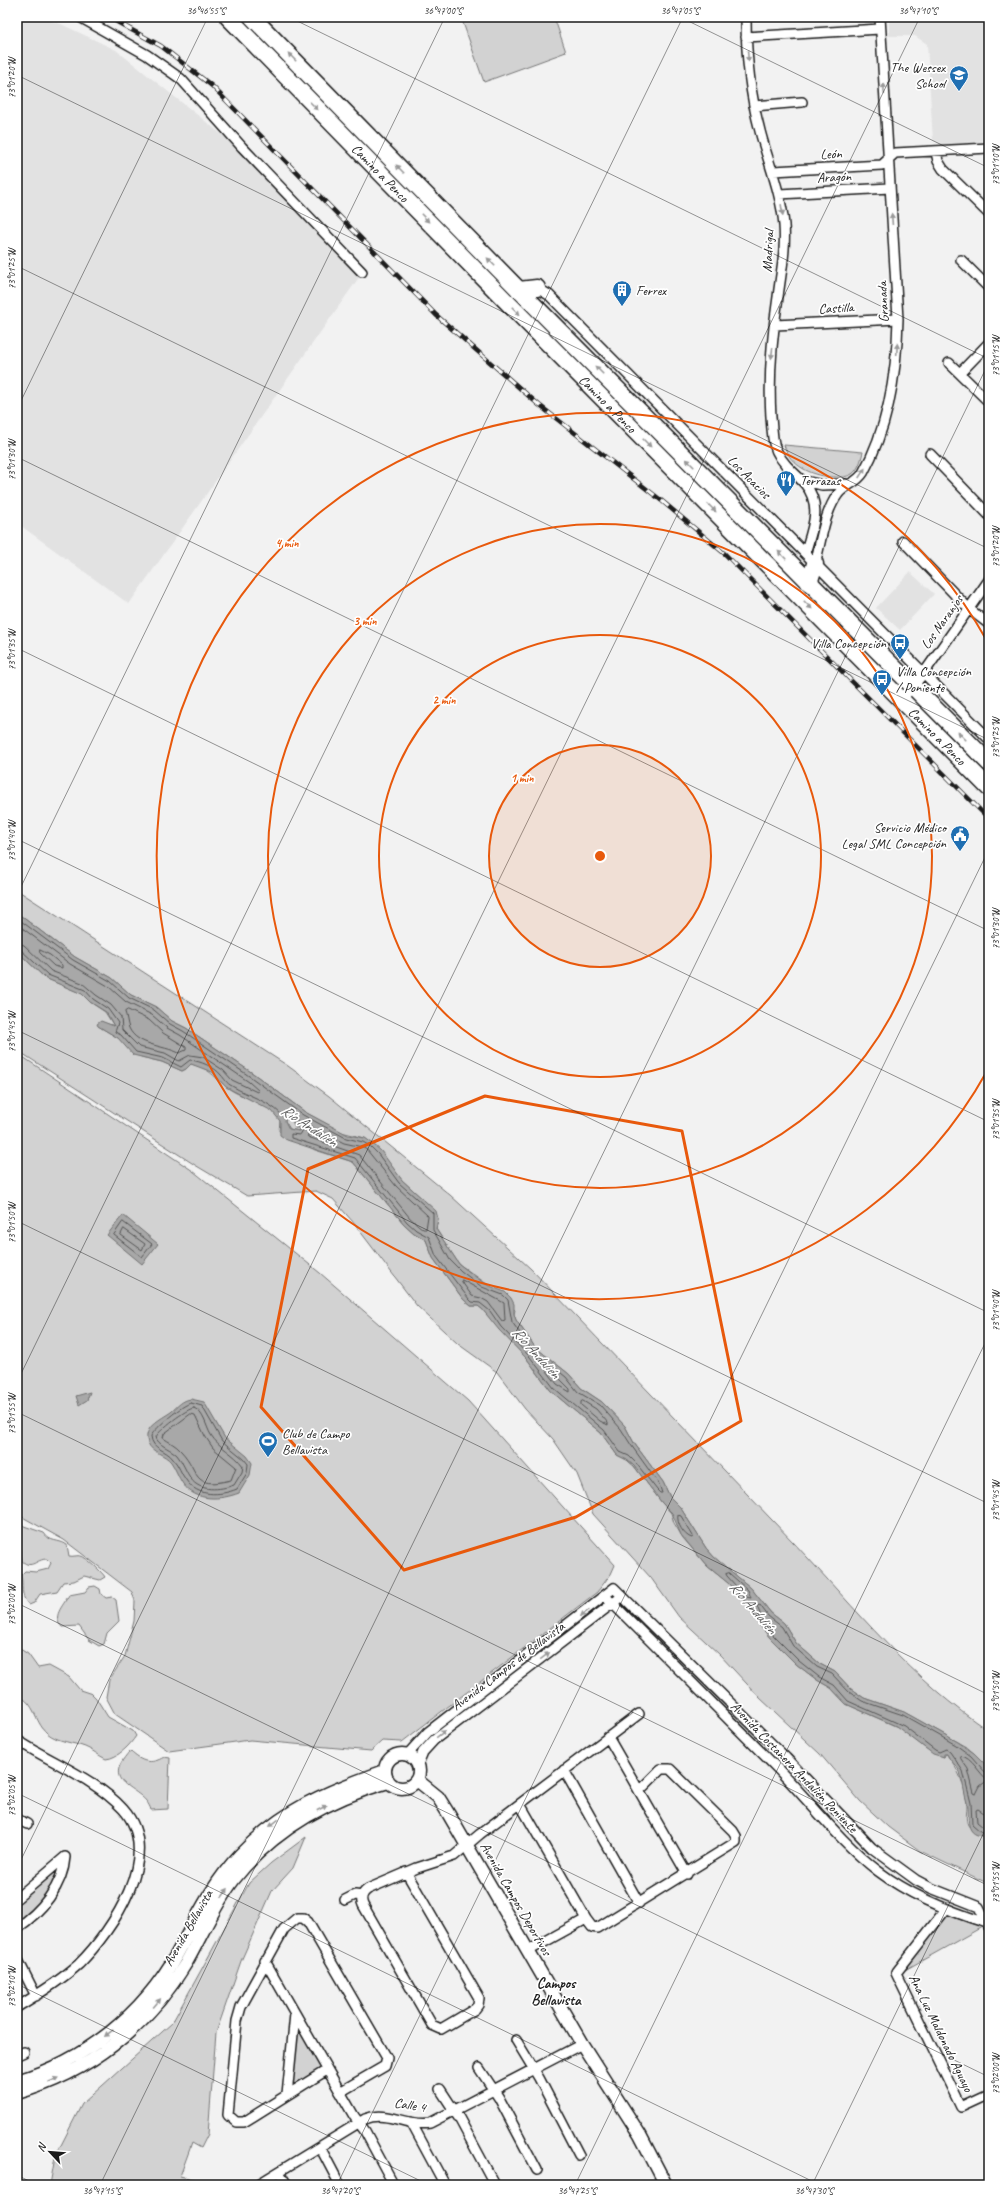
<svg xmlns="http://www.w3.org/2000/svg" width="1006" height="2202" viewBox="0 0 1006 2202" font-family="Caveat,sans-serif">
<rect width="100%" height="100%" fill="#f2f2f2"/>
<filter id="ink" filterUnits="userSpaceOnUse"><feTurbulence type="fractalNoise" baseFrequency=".025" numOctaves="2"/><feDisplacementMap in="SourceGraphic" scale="8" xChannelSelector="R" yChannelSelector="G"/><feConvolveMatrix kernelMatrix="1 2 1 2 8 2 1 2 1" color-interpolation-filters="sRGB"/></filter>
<g filter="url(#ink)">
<path fill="#e2e2e2" d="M17,17h21l23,7 55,26 109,87 135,139 -231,328 -112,-81z
M889,17h100v124l-48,4 -8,-4 -6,-97 -12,-8h-26z
M910,572l24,22 -34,36 -24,-22z"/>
<path fill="#d2d2d2" stroke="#777" d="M461,17h93l12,35 -82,30z
M784,445l79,7c-2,8 -4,17 -11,22 -6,4 -14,3 -21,3 -20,-2 -41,-11 -47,-32z
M17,890l271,176 41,30 121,99 81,74c88,92 176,183 263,274 62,66 119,138 195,188v42l-5,-10 -17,-16 -63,-35 -40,-14 -13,-9 -16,-17 -15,-8 -24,-21 -12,-20 -13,-10 -20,-25 -37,-31 -8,-9 -26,-41 -10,-10 -7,-15 -29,-39 -9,-17 -23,-24 -21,-14 -12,-14 -34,-27 -19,-27 -2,-6 1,-4 -24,-23 -32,-23 -23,-35 2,-10 -9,-14 -27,-25 -27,-34 -10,-8 -24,-6 -36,-20 -51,-38 -68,-46 -14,-7 -16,-14 -25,-12 -19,-17 -37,-21 -58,-44z
M17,951l28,27 38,16 7,8 15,10 9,14 -13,-4 -3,4 20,12 23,19 21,5 20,9 4,-2 5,-5c22,5 24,16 40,26 15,10 42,13 49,31l-1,10 36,19 38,12 51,62 10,9 12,7 7,18 30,41 8,7h7l4,3 45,50 24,32 50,42 16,22 10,5 7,6 28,37 9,10 3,10 9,15 24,28 21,17 16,18 8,5 9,21 10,12 25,25 21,16 14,8 15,16 56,25 23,19 18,9 2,-4c12,12 22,36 22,53 0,6 -2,13 1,19 3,6 15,12 21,11v48l-69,-33 -32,-24 -28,-26 -40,-47 -60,-56 -40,-43 -41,-38 -28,-39 -58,-64 -16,-40 -24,-35 -28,-30 -28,-37 -39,-28 -41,-38 -64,-84 -20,-23 -17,-8 -69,5 -52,-31 -178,-115z
M17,1053l176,118 127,102 148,128 147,164 -4,9 -14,18 -195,150 -20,-1 -11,10 -121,-11 -81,11 -54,-37 -9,-17 3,-17 16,-24 9,-35 1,-20 -3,-9 -68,-52 -47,-26z
M286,1116l6,3 2,7 5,2v3l-9,-2 -5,-8z
M17,1519l7,7 20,7c6,10 15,6 23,12l2,11c4,1 8,-1 12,0 5,1 22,17 24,21l-5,3 -16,-4 -10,5 -11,1 -6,9 -17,3 -6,9 -5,2c-10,-10 -5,-19 -8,-30l4,-4 11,1 12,-3 3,-6 -4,-4c-11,0 -15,11 -25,2l-1,-11 -4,-2z
M95,1586l5,3 1,5 5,4 6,-1 4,3 3,21 -12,12 -3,11 -5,2 -10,-6 -10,-14 -17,1c-11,-10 1,-21 7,-32l16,-3 4,-5z
M17,1647l11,7 10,14 11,-2 20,11 11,13 12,4 4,4 12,19 25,14 3,5c-6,9 -18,22 -30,23 -7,-3 -13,-9 -21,-12 -13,-5 -27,-5 -38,-14 -14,-13 -10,-29 -30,-38z
M130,1751c11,11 21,14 34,6l6,1 -2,51 -17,1c-7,-25 -54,-23 -21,-59z
M306,1837l-13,31 -21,23 -31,70 -25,72 -8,101 -7,14 -9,-5 -12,33 33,8 -163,1 5,-28 27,-53 90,-81 77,-140 22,-20z
M57,1871l1,4c-11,18 -22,38 -41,49v-20z
M947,1915l35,12 -77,43z
M298,2028l23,39v2l-28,16 -2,-1z"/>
<path fill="#a8a8a8" stroke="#707070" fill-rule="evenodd" d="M17,913l58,44 37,21 19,17 25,12 16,14 14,7 68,46 51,38 43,23 17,3 7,5 9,8 21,29 34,31 2,8 -2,10 23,35 26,20 20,8 6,6 3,6v10l2,6 19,27 34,27 12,14 21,14 23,24 9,17 29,39 7,15 10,10 26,41 8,9 37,31 20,25 13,10 12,20 24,21 15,8 16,17 13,9 40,14 54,30 16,11 10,10 5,10v16l-4,10 4,8v29c-28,2 -18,-20 -22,-33 -3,-10 -4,-21 -7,-31 -3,-7 -10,-10 -13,-18h-4v3l-10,-3 -37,-28 -50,-22 -15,-16 -14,-8 -21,-16 -25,-25 -10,-12 -9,-21 -8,-5 -16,-18 -21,-17 -26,-31 -9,-22 -10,-10 -28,-37 -7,-6 -10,-5 -16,-22 -50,-42 -24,-32 -28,-29 -17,-21 -4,-3h-7l-8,-7 -30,-41 -7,-18 -12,-7 -10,-9 -51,-62 -66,-22 -7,-5v-14l-8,-10 -46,-24 -14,-15 -21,-8 -5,5 -4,2 -20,-9 -29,-7 -15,-17 -20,-12 -1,-2 4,-3 13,5 -8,-14 -16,-10 -8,-8 -37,-16 -28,-27zM286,1116l6,3 3,9h4v3l-10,-2 -4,-8z
M123,1215l35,29 -16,20 -35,-29z
M90,1392l-3,8 -8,5 -3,-9z
M191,1399l13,3 21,36 22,18 5,7 -2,12 -11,18c-18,7 -43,9 -56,-9 -5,-7 -7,-15 -12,-22 -6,-8 -19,-9 -23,-19 -6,-16 13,-24 23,-31 7,-6 11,-12 20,-13z"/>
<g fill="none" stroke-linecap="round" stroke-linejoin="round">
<path stroke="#545454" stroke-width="1" d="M17,918l56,42 37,21 19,17 25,12 16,14 13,7 69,47 51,37 43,23 17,4 7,4 8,8 21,29 34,30v17l17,30 11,11 21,16 21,8 5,5 4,22 20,28 34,27 12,15 22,13 21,24 10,16 28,39 3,9h-2l-3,-3 -21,-27 -7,-7 -9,-4 -16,-22 -50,-42 -24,-31 -29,-30 -11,-16 -10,-8 -8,-1 -3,-3 -33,-43 -7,-19 -13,-7 -9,-8 -52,-64 -64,-20v-4l9,1 3,-5 -8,-13 -8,-5 -6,2c-14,-14 -33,-18 -49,-28 -6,-3 -7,-7 -11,-11 -6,-8 -21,-14 -31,-15l-9,7 -18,-9 -27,-6 -15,-17 -6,-3 3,-9 -10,-14 -15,-10 -8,-9 -37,-15 -27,-25 -4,-2
M17,924l53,40 38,22 18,16 26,13 15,13 13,7 69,47 10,9 -2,1 -25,-12 -9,-10 -20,-13 -13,-2 -11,6 -14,-8 -26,-6 -17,-17 -1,-13 -10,-12 -15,-10 -14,-12 -31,-12 -27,-26 -7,-2
M40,950l10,5 12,10v3l-8,-2 -14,-13z
M128,1010l21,10 14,13 23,14v3l-7,3c-16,-8 -42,-7 -50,-25 -2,-5 -2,-11 -4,-16z
M310,1126l34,17 18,4 5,3 29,36 32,30 -2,13h-3l-13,-11 -51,-63 -51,-18z
M123,1222l29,22 -10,13 -28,-22z
M124,1229l21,15 -3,6 -21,-15z
M462,1280l42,23 1,17 -3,1 -14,-19 -7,-4 -9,-2 -10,-14z
M547,1369h3l20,20v3l-13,-8 -10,-13z
M583,1401l13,8 12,14v2l-8,-4 -19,-16v-3z
M191,1403l11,3 20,35 22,18 4,5 -1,9 -10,16c-17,7 -40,8 -51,-9 -5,-6 -7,-15 -13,-21 -7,-10 -21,-9 -22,-23 4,-8 32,-32 40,-33z
M194,1408c10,4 12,19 17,27 8,13 23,18 32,31l-1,6 -8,13c-14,5 -34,7 -43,-6 -5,-7 -8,-17 -14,-24 -6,-6 -15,-8 -20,-15l-1,-3c3,-7 31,-29 38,-29z
M191,1414l4,1 10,21 8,12 23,19 -5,13c-41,10 -30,-8 -50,-29 -5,-6 -12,-9 -18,-13l1,-4z
M678,1515l3,1 12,20 -1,2c-8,-2 -16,-15 -14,-23z
M729,1573l19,17 3,8 -5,-1 -19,-21 -1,-2z
M961,1756c11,1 18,18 27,24l-8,6 -4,8 -2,-1 -6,-24 -7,-10z
M989,1773l-4,-1 -14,-16 -15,-11 -53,-30 -41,-14 -13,-9 -17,-18 -15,-7 -24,-21 -11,-19 -14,-11 -8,-11 -3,1 7,18 10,12 25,25 20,16 15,8 14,16 56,25 31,24 4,2 7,-3 4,3 13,19 8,32 1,21 9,8h8
M989,1814l-5,-1 -6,-4 -2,1 1,12 6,5h6"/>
<defs>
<path id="street" d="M80,17l67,38 34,24 61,68 120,125
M746,17c0,38 4,77 14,114 8,31 21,61 24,94 2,25 -3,47 -6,72 -7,46 -11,94 -5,141 1,11 6,19 13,27 6,7 13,12 19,19 18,22 7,46 0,69
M746,37l134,-8
M754,106l48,-4
M936,152l2,9 5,8 46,45
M773,171l109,-6 13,-12 94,-5
M779,194l111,-6
M961,260l28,28
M537,288l12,7 440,444
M775,325l123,-6
M949,363l40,39
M960,373l29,-30
M930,454l59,61
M801,480l21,5 27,-1
M903,541l66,68 20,15
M815,564c6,-22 9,-51 23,-70 7,-9 19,-11 25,-21 25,-45 34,-103 35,-154l-18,-302
M902,699l22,-26 65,-93
M605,1596c57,56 113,113 169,169 35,35 65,76 104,106 33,25 70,40 109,52
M608,1737l79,137
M17,1740c35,23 77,38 106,69 41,45 -10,121 -44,155 -19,17 -40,30 -62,43
M407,1755l21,-23 186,-144 172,170 86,90 44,32 15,8 48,19 10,21
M418,1764l5,-12 11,-12 183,-140
M564,1770l75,133
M520,1804l66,115 6,8 5,1 139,-86v-6l-3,-5 -63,-62h-9l-22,22
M17,1819l10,5
M406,1872l73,126 -1,7 -3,4 -34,20 -9,-4 -69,-120c-3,-7 -1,-12 5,-16l49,-21 37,-12 26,-22 159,-120
M17,1898l48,-41
M345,1900l10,-5 7,1
M946,1909l-50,64 65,134 28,-13
M17,1928c24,-16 46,-42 48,-71
M528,1951l58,-32
M17,1958l19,38
M265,1961l89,155 11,15 29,54
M516,2040l23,38 40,77
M17,2055l7,-3
M479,2068l20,30 38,72
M327,2070l-83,52h-8l-8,-7 9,-94 4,-14 43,-78 13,-11h6l5,4 79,136 -2,8 -45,26
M440,2089l19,29 36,67
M287,2095l8,-81
M411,2122l34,63
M320,2147l20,38
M279,2172l8,13
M257,2185l108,-66c23,-9 42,8 65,4l152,-79"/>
<path id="secondary" d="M385 1771a17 17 0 1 1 34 0a17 17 0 1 1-34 0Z
M417,1780l21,17 10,16 134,231 58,91 26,50
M17,2081c67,-20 126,-66 160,-127 19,-34 35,-70 63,-99 42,-45 88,-64 145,-84
M17,2093c72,-20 131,-67 169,-130 16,-28 28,-58 48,-84 39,-49 95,-80 154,-97"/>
<g id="highway">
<path id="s1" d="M228,17l278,284 483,487"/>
<path d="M252,17l267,273 470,473"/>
<path d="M519,290l18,-2"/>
<path d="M809,583l6,-19"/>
</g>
</defs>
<use href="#street" stroke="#1c1c1c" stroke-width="12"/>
<use href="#secondary" stroke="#1c1c1c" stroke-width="15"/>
<use href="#highway" stroke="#1c1c1c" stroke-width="19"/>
<use href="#street" stroke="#fff" stroke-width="9"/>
<use href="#secondary" stroke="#fff" stroke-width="12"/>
<use href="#highway" stroke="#fff" stroke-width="16"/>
<defs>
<path id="rail" d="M108,17l53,29 51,40 224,229 103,90 123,96 63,53 264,265"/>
</defs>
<use href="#rail" stroke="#1c1c1c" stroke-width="4.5"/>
<use href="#rail" stroke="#fff" stroke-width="3" stroke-dasharray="9" stroke-linecap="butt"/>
</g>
<defs><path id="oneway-solid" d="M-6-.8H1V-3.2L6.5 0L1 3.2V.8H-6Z"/></defs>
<g fill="#999">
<use href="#oneway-solid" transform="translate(748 56) rotate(85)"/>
<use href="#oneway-solid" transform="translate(292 57) rotate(-134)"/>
<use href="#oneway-solid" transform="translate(884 89) rotate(-93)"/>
<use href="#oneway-solid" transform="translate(314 106) rotate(45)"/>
<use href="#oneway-solid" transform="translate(400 169) rotate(-134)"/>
<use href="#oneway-solid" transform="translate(782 210) rotate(81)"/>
<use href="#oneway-solid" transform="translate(425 218) rotate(46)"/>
<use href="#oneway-solid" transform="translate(892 219) rotate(-94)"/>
<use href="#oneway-solid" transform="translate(491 262) rotate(-134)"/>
<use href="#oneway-solid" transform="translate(516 311) rotate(45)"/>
<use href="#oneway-solid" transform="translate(897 349) rotate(-87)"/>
<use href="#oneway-solid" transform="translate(772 353) rotate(97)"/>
<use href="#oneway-solid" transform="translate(599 370) rotate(-135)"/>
<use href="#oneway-solid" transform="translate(647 443) rotate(45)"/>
<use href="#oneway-solid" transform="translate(690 463) rotate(-135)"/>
<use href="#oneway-solid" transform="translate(862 473) rotate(-57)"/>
<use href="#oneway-solid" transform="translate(712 508) rotate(45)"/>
<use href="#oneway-solid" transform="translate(782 555) rotate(-135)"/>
<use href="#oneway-solid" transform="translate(808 605) rotate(45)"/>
<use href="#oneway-solid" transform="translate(962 736) rotate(-135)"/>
<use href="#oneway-solid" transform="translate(585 1613) rotate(143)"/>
<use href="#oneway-solid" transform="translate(545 1656) rotate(-37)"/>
<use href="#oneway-solid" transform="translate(441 1734) rotate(-37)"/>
<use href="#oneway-solid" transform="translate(322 1808) rotate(-28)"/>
<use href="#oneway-solid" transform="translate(274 1823) rotate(142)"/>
<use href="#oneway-solid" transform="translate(225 1893) rotate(-55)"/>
<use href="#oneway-solid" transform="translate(157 2003) rotate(-50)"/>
<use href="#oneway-solid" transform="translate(109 2033) rotate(143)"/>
<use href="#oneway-solid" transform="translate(54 2080) rotate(-23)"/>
</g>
</g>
<path fill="none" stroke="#e8590c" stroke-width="3" stroke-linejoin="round" d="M485,1096l197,35 59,290 -165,96 -172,53 -143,-163 47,-238z"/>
<path fill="none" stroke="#1c1c1c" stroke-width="1" stroke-opacity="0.45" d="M289,17l700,342M680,17l309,151M17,75l972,474M17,266l972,474M17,409l191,-392M17,457l972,474M17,648l972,474M17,839l972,474M17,895l428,-878M17,1030l972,474M17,1221l972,474M17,1382l666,-1365M17,1412l972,474M17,1603l972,474M17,1793l803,392M17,1868l903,-1851M17,1984l412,201M17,2175l20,10M100,2185l889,-1823M337,2185l652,-1336M575,2185l414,-850M812,2185l177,-363"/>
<circle cx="600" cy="856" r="111" fill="#e8590c" fill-opacity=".12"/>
<g fill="none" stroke="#e8590c" stroke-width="2">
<circle cx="600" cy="856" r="111"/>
<circle cx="600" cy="856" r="221"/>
<circle cx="600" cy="856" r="332"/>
<path d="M987 1071A443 443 0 1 1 987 641"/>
</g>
<defs>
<symbol id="school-pin" viewBox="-11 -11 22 30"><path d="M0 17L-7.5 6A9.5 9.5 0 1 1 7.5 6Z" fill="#1f6fb2" stroke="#fff"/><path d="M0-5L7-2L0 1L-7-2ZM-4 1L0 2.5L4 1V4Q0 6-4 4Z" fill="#fff"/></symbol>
<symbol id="building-pin" viewBox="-11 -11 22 30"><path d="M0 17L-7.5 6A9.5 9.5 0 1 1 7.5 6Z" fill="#1f6fb2" stroke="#fff"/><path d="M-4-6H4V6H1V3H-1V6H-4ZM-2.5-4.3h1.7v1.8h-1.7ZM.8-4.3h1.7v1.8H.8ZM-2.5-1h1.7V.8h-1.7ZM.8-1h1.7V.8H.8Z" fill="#fff"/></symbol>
<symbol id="restaurant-pin" viewBox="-11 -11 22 30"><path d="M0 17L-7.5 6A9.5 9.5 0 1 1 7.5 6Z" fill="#1f6fb2" stroke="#fff"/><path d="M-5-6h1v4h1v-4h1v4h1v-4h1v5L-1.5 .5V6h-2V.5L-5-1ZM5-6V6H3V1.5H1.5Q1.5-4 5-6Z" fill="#fff"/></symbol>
<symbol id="bus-pin" viewBox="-11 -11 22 30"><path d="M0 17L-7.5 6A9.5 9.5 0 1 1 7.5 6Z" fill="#1f6fb2" stroke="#fff"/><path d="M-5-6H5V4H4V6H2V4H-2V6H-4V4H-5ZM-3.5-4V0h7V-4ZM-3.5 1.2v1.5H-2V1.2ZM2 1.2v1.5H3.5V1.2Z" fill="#fff"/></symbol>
<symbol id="civic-pin" viewBox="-11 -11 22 30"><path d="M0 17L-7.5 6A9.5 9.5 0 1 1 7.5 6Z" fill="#1f6fb2" stroke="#fff"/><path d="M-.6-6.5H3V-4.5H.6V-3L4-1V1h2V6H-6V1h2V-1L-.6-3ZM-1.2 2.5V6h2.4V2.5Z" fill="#fff"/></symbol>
<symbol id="stadium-pin" viewBox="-11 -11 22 30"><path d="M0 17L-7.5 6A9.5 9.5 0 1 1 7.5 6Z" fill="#1f6fb2" stroke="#fff"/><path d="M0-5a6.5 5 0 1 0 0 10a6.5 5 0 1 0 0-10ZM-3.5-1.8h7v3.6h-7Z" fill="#fff"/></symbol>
</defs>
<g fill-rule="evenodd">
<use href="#school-pin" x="948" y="64" width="22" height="30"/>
<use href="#building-pin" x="611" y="279" width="22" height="30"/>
<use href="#restaurant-pin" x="775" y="469" width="22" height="30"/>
<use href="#bus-pin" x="889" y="632" width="22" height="30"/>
<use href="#bus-pin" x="871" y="668" width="22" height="30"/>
<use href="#civic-pin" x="949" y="824" width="22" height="30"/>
<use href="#stadium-pin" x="257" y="1430" width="22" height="30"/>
</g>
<g text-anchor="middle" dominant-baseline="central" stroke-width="3.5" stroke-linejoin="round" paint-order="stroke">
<g font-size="14" fill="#1c1c1c" stroke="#fff" text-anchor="start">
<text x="945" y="67" text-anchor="end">The Wessex<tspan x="945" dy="16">School</tspan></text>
<text x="636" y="290">Ferrex</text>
<text x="800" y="480">Terrazas</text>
<text x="886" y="643" text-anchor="end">Villa Concepción</text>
<text x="896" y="671">Villa Concepción<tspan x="896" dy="16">/ Poniente</tspan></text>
<text x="946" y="827" text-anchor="end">Servicio Médico<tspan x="946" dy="16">Legal SML Concepción</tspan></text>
<text x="282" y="1433">Club de Campo<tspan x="282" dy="16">Bellavista</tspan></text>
</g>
<g font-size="14" fill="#1c1c1c" stroke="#fff">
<text transform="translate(831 154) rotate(-3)">León</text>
<text stroke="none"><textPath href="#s1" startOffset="218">Camino a Penco</textPath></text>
<text transform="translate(834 177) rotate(-3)">Aragón</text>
<text transform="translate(768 251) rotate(-87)">Madrigal</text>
<text transform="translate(883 302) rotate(-93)">Granada</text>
<text transform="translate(836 308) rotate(-3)">Castilla</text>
<text stroke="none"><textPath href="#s1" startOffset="542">Camino a Penco</textPath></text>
<text transform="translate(749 477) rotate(45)">Los Acacios</text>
<text transform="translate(942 622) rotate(-55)">Los Naranjos</text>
<text stroke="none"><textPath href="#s1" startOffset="1010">Camino a Penco</textPath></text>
<text transform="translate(508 1666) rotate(-37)">Avenida Campos de Bellavista</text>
<text transform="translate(794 1767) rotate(46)">Avenida Costanera Andalién Poniente</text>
<text transform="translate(516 1899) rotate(60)">Avenida Campos Deportivos</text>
<text transform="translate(188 1928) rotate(-60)">Avenida Bellavista</text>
<text transform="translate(941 2033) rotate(64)">Ana Luz Maldonado Aguayo</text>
<text transform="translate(410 2105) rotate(9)">Calle 4</text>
</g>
<g font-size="15" font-style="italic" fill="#5b5b5b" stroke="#fff">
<text transform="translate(309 1126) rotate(33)">Río Andalién</text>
<text transform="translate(536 1353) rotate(48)">Río Andalién</text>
<text transform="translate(753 1608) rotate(49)">Río Andalién</text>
</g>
<g font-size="15" font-weight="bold" fill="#1c1c1c" stroke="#fff">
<text x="556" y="1983">Campos<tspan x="556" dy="17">Bellavista</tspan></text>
</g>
</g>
<circle cx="600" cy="856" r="6" fill="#e8590c" stroke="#fff" stroke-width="2"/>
<g font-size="12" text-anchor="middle" font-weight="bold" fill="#e8590c" stroke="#fff" stroke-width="3.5" stroke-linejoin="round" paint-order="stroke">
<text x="287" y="547">4 min</text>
<text x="365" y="625">3 min</text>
<text x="444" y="704">2 min</text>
<text x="522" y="782">1 min</text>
</g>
<rect width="1006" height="2202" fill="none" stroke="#fff" stroke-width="44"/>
<g transform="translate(50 2152) rotate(296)" stroke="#ffffff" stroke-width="3" paint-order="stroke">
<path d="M0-3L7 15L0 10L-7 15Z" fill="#1c1c1c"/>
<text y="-6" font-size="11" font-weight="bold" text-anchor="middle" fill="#1c1c1c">N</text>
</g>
<rect x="22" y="22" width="962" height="2158" fill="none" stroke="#1c1c1c" stroke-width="1.5"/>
<g font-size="10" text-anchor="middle" fill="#1c1c1c">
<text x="206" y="14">36°46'55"S</text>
<text x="443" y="14">36°47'00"S</text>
<text x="680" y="14">36°47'05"S</text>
<text x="918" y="14">36°47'10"S</text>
<text transform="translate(11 78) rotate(-90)" y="4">73°01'20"W</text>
<text transform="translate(995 165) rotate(-90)" y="4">73°01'10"W</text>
<text transform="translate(11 269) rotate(-90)" y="4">73°01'25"W</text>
<text transform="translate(995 356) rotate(-90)" y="4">73°01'15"W</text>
<text transform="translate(11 460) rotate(-90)" y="4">73°01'30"W</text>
<text transform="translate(995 547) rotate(-90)" y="4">73°01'20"W</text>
<text transform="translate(11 650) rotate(-90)" y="4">73°01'35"W</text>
<text transform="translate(995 738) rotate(-90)" y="4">73°01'25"W</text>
<text transform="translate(11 841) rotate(-90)" y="4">73°01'40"W</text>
<text transform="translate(995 929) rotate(-90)" y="4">73°01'30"W</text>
<text transform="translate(11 1032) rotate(-90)" y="4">73°01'45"W</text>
<text transform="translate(995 1120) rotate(-90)" y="4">73°01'35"W</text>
<text transform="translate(11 1223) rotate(-90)" y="4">73°01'50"W</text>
<text transform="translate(995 1311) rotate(-90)" y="4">73°01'40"W</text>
<text transform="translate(11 1414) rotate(-90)" y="4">73°01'55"W</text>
<text transform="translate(995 1501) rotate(-90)" y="4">73°01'45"W</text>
<text transform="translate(11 1605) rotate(-90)" y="4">73°02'00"W</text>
<text transform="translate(995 1692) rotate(-90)" y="4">73°01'50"W</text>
<text transform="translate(11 1796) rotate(-90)" y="4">73°02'05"W</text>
<text transform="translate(995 1883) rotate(-90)" y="4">73°01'55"W</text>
<text transform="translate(11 1987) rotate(-90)" y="4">73°02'10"W</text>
<text transform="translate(995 2074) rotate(-90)" y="4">73°02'00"W</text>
<text x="102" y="2194">36°47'15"S</text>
<text x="340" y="2194">36°47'20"S</text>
<text x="577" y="2194">36°47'25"S</text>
<text x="814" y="2194">36°47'30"S</text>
</g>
</svg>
